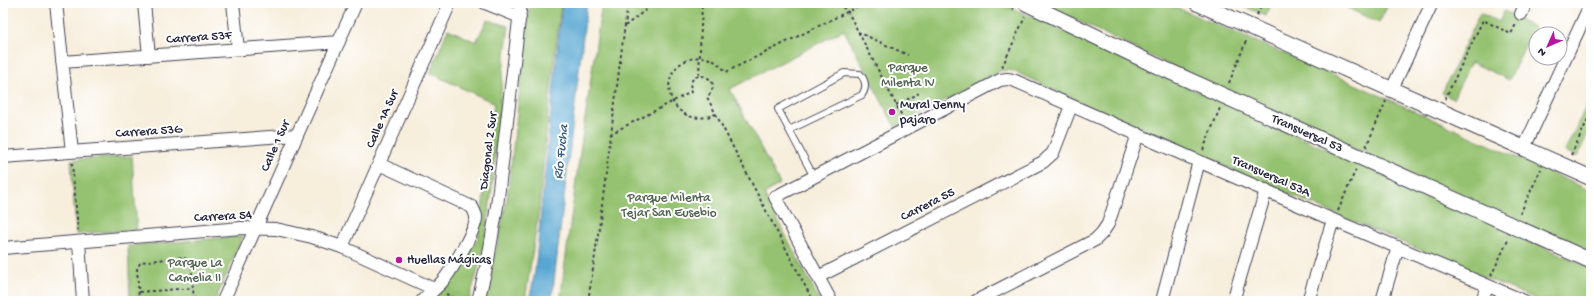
<svg xmlns="http://www.w3.org/2000/svg" width="1594" height="304" viewBox="0 0 1594 304" font-family="'Gochi Hand',sans-serif">
<rect width="100%" height="100%" fill="#fff"/>
<filter id="ink" filterUnits="userSpaceOnUse"><feTurbulence type="fractalNoise" baseFrequency=".025" numOctaves="2"/><feDisplacementMap in="SourceGraphic" scale="8" xChannelSelector="R" yChannelSelector="G"/><feConvolveMatrix kernelMatrix="1 2 1 2 8 2 1 2 1" color-interpolation-filters="sRGB"/></filter>
<filter id="wash" filterUnits="userSpaceOnUse"><feTurbulence type="fractalNoise" baseFrequency=".012" numOctaves="4" result="noise"/><feDisplacementMap in="SourceGraphic" scale="16" xChannelSelector="R" yChannelSelector="G"/><feGaussianBlur stdDeviation="0.9" result="paint"/><feColorMatrix in="noise" values="0 0 0 0 0 0 0 0 0 0 0 0 0 0 0 0 0 1.4 0 .05"/><feComposite in="paint" operator="in"/></filter>
<g filter="url(#wash)">
<rect width="100%" height="100%" fill="#f7eedc"/>
<path fill="#95c26f" stroke="#5c7255" d="M530,3h31l-13,111 -9,96 -14,91h-40l22,-102z
M602,3h399l590,265v33h-51l-406,-173 -116,-55 -9,-3 -9,1 -105,56 -51,-97 -114,59 50,95 -16,10 56,107h-260l17,-128z
M1041,3h125l180,77 245,111v65l-424,-192z
M1236,3h36l-6,13z
M1337,3h52l-10,20z
M1504,11l30,16 -25,53 -38,-18 -18,37 -11,-6 38,-80 19,9z
M487,20l22,6c-11,70 -12,142 -24,213 -3,21 -11,41 -16,62h-37l28,-31 7,-16 11,-16 3,-17 13,-118 -64,-30 18,-44 28,13z
M1591,96v31l-14,30 -12,-6z
M132,156l5,74 -61,4 -5,-74z
M243,236l-28,65h-85l-2,-55z"/>
<path fill="#59a7d2" stroke="#3e6486" d="M562,3h25l-34,287 -2,11h-22l6,-30z"/>
</g>
<g filter="url(#ink)">
<g fill="none" stroke-linecap="round" stroke-linejoin="round">
<defs>
<path id="service" d="M789,130l73,-35c5,-8 4,-14 -2,-21l-16,-1 -66,36 36,68"/>
<path id="minor" d="M56,3l16,149
M144,3l5,53
M233,3l5,46
M485,3l35,14
M1521,14l5,-11
M62,62l277,-20
M1392,89l40,-86
M1524,148l67,-145
M3,157l294,-22
M379,164l93,43c2,3 3,6 4,9 2,11 -27,59 -36,68 -6,6 -12,11 -18,17
M79,242l4,59
M342,247l108,-244
M3,248l238,-20 35,1 36,8 30,10 92,42
M818,277l225,-115 10,-9 18,-47
M223,301l133,-298
M478,301l10,-41 9,-54 24,-203
M831,301l-56,-104 225,-117 7,-1 6,1 320,140 191,81
M976,301l119,-61 7,-7 6,-9 30,-90
M1162,301l37,-140
M1233,301l33,-111
M1308,301l25,-81
M1382,301l16,-54
M1482,301l5,-15"/>
<path id="tertiary" d="M1026,3l127,61 438,197
M1197,3l394,175"/>
</defs>
<use href="#service" stroke="#424153" stroke-width="8"/>
<use href="#minor" stroke="#424153" stroke-width="14"/>
<use href="#tertiary" stroke="#424153" stroke-width="17"/>
<path stroke="#424153" stroke-width="2" stroke-dasharray="3 3" stroke-linecap="butt" d="M838,3l10,9 55,106
M1001,3l13,6
M1176,3l8,3
M1257,15l5,-12
M625,26l27,-21 8,-2
M858,32l50,23
M1002,67l23,-50
M699,75l3,-72
M1229,83l18,-44
M1445,99l38,-79 28,14 5,-10
M896,105l22,-11 -1,-1
M716,114c-47,20 -66,-47 -22,-56 14,-3 24,4 32,14l139,-69
M610,134l81,-42c-6,-28 37,-15 16,5l106,204
M1366,147l20,-46
M1203,150l17,-42
M1571,155l20,-42
M72,163l6,67
M1338,211l18,-42
M1520,214l21,-45
M1491,276l18,-38
M139,292l54,-4
M446,294l16,7
M139,301l-2,-33 4,-6 42,-5 5,3 3,4 3,37
M588,301c16,-99 26,-199 40,-298"/>
<use href="#service" stroke="#fff" stroke-width="6"/>
<use href="#minor" stroke="#fff" stroke-width="12"/>
<use href="#tertiary" stroke="#fff" stroke-width="15"/>
</g>
</g>
<g fill="#b5179e" stroke="#fff" stroke-width="1.5">
<circle cx="892" cy="112" r="4"/>
<circle cx="399" cy="260" r="4"/>
</g>
<g text-anchor="middle" dominant-baseline="central" stroke-width="4" stroke-linejoin="round" paint-order="stroke">
<g font-size="13" fill="#22223b" stroke="#fff">
<text transform="translate(199 38) rotate(-4)">Carrera 53F</text>
<text transform="translate(383 119) rotate(-66)">Calle 1A Sur</text>
<text transform="translate(149 132) rotate(-4)">Carrera 53G</text>
<text transform="translate(1307 134) rotate(24)">Transversal 53</text>
<text transform="translate(276 146) rotate(-66)">Calle 1 Sur</text>
<text transform="translate(489 151) rotate(-83)">Diagonal 2 Sur</text>
<text transform="translate(1271 177) rotate(24)">Transversal 53A</text>
<text transform="translate(928 205) rotate(-27)">Carrera 55</text>
<text transform="translate(223 217) rotate(-3)">Carrera 54</text>
</g>
<g font-size="13" fill="#506250" stroke="#fff">
<text x="908" y="68">Parque<tspan x="908" dy="15">Milenta IV</tspan></text>
<text x="669" y="198">Parque Milenta<tspan x="669" dy="15">Tejar San Eusebio</tspan></text>
<text x="195" y="263">Parque La<tspan x="195" dy="15">Camelia II</tspan></text>
</g>
<g font-size="13" fill="#22223b" stroke="#fff" text-anchor="start">
<text x="900" y="105">Mural Jenny<tspan x="900" dy="15">pajaro</tspan></text>
<text x="407" y="260">Huellas Mágicas</text>
</g>
<g font-size="14" font-style="italic" fill="#3b5e7f" stroke="#fff">
<text transform="translate(562 152) rotate(-84)">Río Fucha</text>
</g>
</g>
<rect width="1594" height="304" fill="none" stroke="#fff" stroke-width="16"/>
<g transform="translate(1548 46) rotate(225)"><circle r="19" fill="#ffffff" stroke="#a7a7b1"/>
<path d="M0-3L7 15L0 10L-7 15Z" fill="#b5179e"/>
<text y="-6" font-size="11" font-weight="bold" text-anchor="middle" fill="#22223b">N</text>
</g>
</svg>
